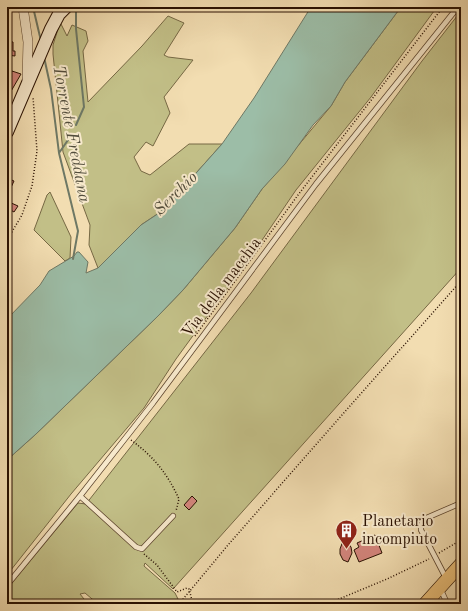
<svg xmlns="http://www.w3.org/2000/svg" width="468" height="611" viewBox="0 0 468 611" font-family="'Old Standard TT',serif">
<rect width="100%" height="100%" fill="#f2ddb1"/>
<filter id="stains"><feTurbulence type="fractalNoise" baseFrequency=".005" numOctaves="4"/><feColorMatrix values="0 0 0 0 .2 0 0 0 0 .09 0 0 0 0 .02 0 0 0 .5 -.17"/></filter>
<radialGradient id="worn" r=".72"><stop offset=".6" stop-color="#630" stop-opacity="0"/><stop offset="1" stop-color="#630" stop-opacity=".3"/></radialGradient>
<path fill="#c2bf87" stroke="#766844" d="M401,7h36l-66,90 -75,93 -42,62 -78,107 -32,49 -73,86 -64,81v-115l29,-26 122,-118 25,-26 52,-62 27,-39 69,-83 14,-24z
M461,11v257l-288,321 -28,-26 -1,3 31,27 3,6 -5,5h-75l-13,-11 -5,1 8,10h-81v-15l71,-86 8,1 165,-211 171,-232z
M168,16l16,7 -20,32 4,2 25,3 -29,37 6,16 -17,33 -7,-4 -12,15 7,14 9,4 39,-31h33l-50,56 -13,13 -18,12 -43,43 -9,-23 1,-20 -27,-73 -10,-98v-9l6,-19 2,-2 6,12 5,-11 14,6 2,10 -5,10 5,51 54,-56z
M50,192l21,45 -1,21 -5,3 -31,-31 13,-35z"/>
<path fill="#9cbda7" stroke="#6e7865" d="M311,7h90l-56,75 -14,24 -18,19 -28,39 -23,25 -27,39 -52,62 -25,26 -122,118 -29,26v-141l33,-34 9,-14 25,-15 3,-4h2l9,10 -2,11 12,-5 43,-43 18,-12 13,-13 50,-56 32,-46z"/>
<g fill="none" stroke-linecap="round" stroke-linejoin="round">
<path stroke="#6e7865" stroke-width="2" d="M33,7l8,34
M44,57l7,32 8,64 19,78 -5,28
M76,125l8,-18 -8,-78v-19
M59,153l9,-13"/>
</g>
<path fill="#d3857c" stroke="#2a1102" d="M7,7h2l2,16h-4z
M7,41l6,1v9h2v5l-8,-1z
M7,64l4,1 -2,9 -2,-1z
M12,71l9,3 -11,19h1l-4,8v-25l1,-1h2z
M7,178l7,3 -7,15z
M9,202l9,4 -4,6 -7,-4z
M192,496l5,5 -8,9 -5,-5z
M375,535l7,18 -23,9 -5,-12 5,-3 -2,-4z
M343,541l4,1 4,5 1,6 -4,9 -5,-2 -3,-6v-5z"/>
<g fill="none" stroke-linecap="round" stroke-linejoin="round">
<defs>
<path id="lane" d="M80,496l56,51 6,2 31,-33
M446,578l-25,-48v-5l3,-6 37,-16
M7,585l73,-89 73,-93 163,-219 142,-177
M440,588l6,13 -3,3"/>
<path id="street" d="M23,7l5,35 -1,37"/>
<path id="secondary" d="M7,132l44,-103 8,-15 7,-7"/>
<path id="primary" d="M425,604l36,-40"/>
</defs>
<use href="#lane" stroke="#5c442e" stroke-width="6"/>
<use href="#street" stroke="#5c442e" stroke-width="10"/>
<use href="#secondary" stroke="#2a1102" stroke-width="14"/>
<use href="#primary" stroke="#2a1102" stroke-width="14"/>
<path stroke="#2a1102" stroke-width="1.5" stroke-dasharray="1 2" stroke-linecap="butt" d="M74,8l12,-1
M7,240l15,-25 10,-29 5,-35 -4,-54
M195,336l103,-141 145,-188
M131,440c23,17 36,33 48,59l-3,12
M439,553l22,-13
M144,554l13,11 20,27 10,-4 2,1 4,15
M179,604l49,-59 113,-129 120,-135
M327,604l60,-25 42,-20"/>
<use href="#lane" stroke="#f7e9cc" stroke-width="4.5"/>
<use href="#street" stroke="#f7e9cc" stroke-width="9"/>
<use href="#secondary" stroke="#f7e9cc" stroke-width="12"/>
<use href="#primary" stroke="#e9be78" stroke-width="13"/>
</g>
<defs>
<symbol id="building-pin" viewBox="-11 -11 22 30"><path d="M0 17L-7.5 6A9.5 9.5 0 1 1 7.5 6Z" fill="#8f2418" stroke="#f7e9cc"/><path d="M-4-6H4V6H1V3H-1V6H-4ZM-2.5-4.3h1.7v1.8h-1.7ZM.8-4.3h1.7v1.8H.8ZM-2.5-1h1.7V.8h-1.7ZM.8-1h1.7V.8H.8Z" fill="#fff"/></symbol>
</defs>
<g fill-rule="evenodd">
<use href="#building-pin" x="334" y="518" width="25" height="34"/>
</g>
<g text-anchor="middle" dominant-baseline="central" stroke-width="4" stroke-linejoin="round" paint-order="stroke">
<g font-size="16" fill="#2a1102" stroke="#f7e9cc">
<text transform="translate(222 288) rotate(-53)">Via della macchia</text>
</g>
<g font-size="16" fill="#2a1102" stroke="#f7e9cc" text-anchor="start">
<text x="362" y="522">Planetario<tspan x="362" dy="18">incompiuto</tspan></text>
</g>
<g font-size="17" font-style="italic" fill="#524d3c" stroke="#f7e9cc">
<text transform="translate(71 134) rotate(79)">Torrente Freddana</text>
<text transform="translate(176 194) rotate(-45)">Serchio</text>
</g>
</g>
<rect width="468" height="611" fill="none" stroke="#f2ddb1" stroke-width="24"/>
<rect x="8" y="8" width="452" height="595" fill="none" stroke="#2a1102" stroke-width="2"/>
<rect x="12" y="12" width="444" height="587" fill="none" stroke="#2a1102"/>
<rect width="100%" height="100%" filter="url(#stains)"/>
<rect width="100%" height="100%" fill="url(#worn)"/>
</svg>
